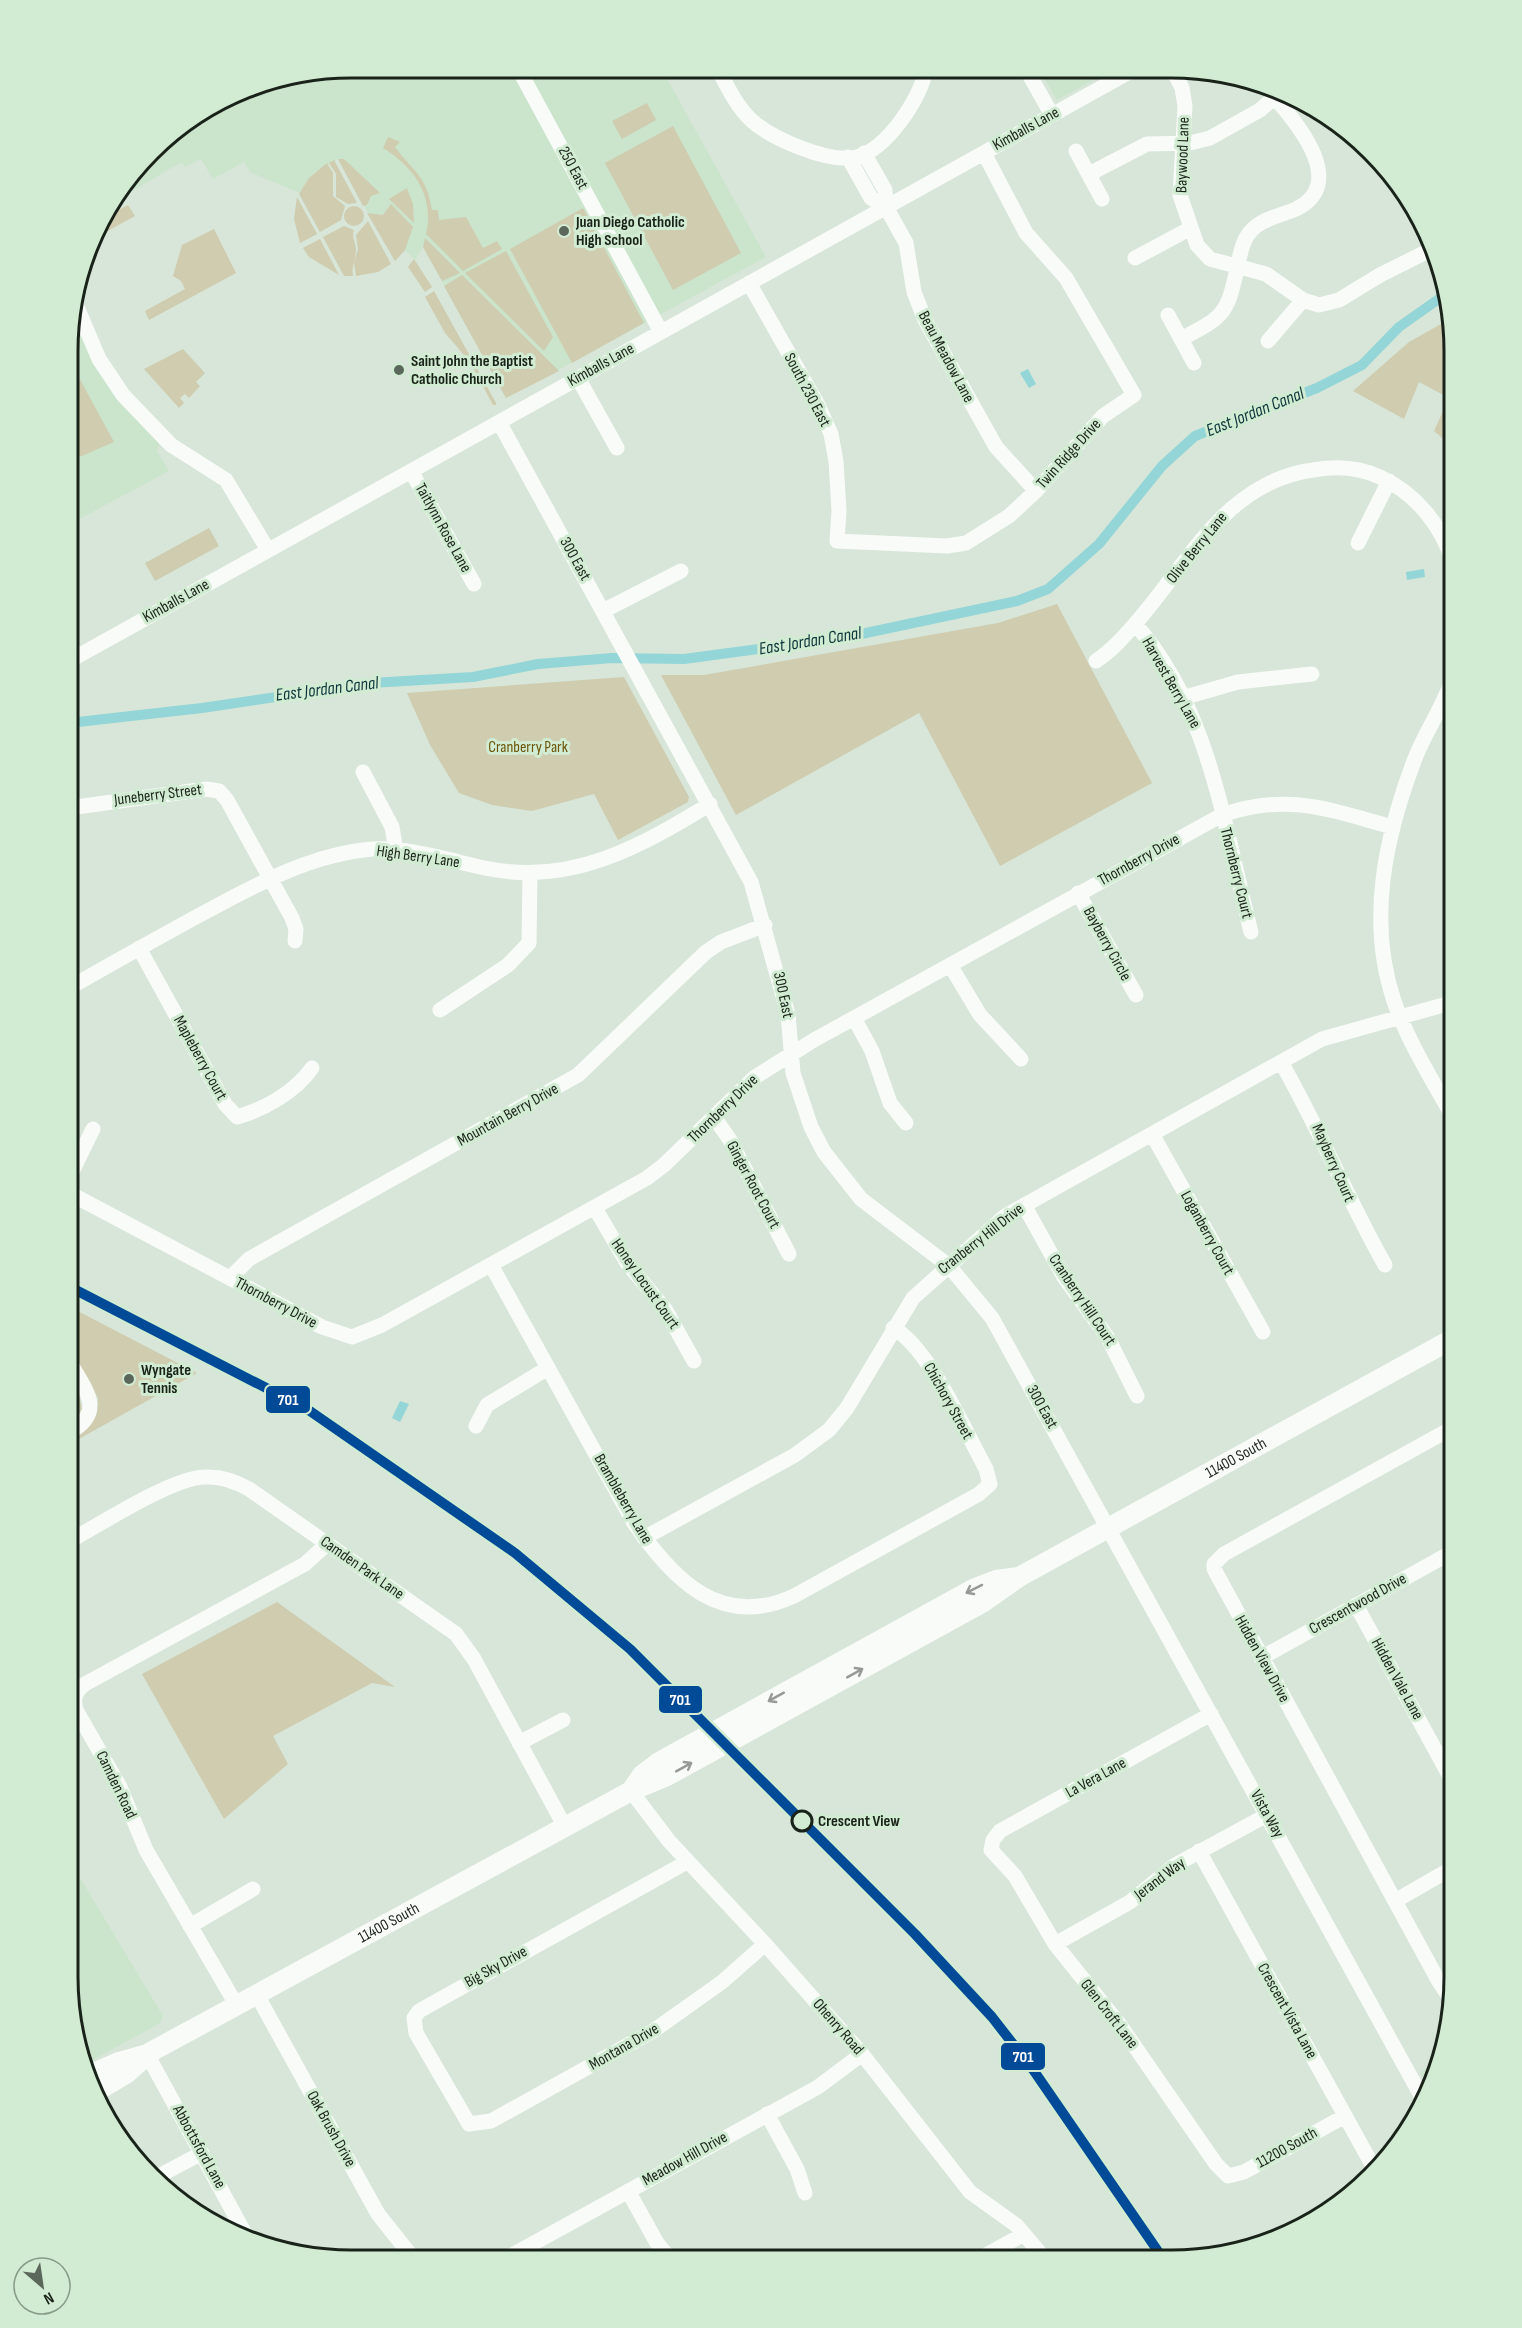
<svg xmlns="http://www.w3.org/2000/svg" width="1522" height="2328" viewBox="0 0 1522 2328" font-family="'Sofia Sans Condensed',sans-serif">
<rect width="100%" height="100%" fill="#d7e6d8"/>
<path fill="#cbe4cc" d="M351,68h310l105,189 -260,141 -83,-151 -8,13 -10,-10 -10,11 -57,-102 -23,13 -15,21 -50,-21 -6,-10 -31,17 -12,-20 -16,8 -3,-5 -64,37 46,-61 79,-49z
M1039,69l72,1 -54,30z
M71,311l22,52 29,42 37,39 -2,7 12,20 -99,53z
M68,1858l95,158 -3,7 -75,41 -17,-87z
M1438,2062l-5,23 -3,6 -10,-19z"/>
<path fill="#cfccaf" d="M647,103l9,17 -34,19 -10,-18z
M673,126l68,127 -68,37 -68,-127z
M388,137l12,5 -5,5c19,26 31,27 37,63h6l1,10 27,-3 17,31 14,-7 5,8 -39,22 -37,-37c9,-38 -12,-67 -43,-86z
M338,159h6l36,34 -9,3 -4,9 -4,1z
M334,160l23,43 -9,1 -12,-7v-23l-7,-11z
M327,163l6,10v23l12,10 -4,14 -21,12 -21,-38 10,-16z
M407,188l6,16 1,19 -25,-24z
M297,197l20,37 -17,9 -6,-24z
M391,204l22,23 -8,23 -10,11 -28,-48 16,2z
M128,205l7,11 -42,23 8,-20z
M344 216a10 10 0 1 1 20 0a10 10 0 1 1-20 0Z
M583,208l61,115 -72,40 -62,-114z
M368,221l23,43 -13,8 -22,4 -2,-13 4,-14 -2,-14z
M344,226l10,4c-3,8 2,12 2,20 0,10 -5,16 -3,26h-9l-21,-39z
M214,229l22,44 -87,47 -4,-9 40,-22 -4,-8 -8,-5 9,-31z
M425,238l35,35 -18,8 -19,-34z
M320,239l19,36 -30,-18 -6,-9z
M506,251l47,86 -9,14 -79,-78z
M414,259l18,28 -7,5 -17,-25z
M462,275l97,96 -53,27 -62,-112z
M434,291l62,112v2h-3l-23,-43 -25,-29 -20,-36z
M1448,320l6,31v97l-20,-17 15,-33 -30,-16 -15,37 -51,-28 56,-49z
M183,349l22,24 -9,9 4,4 -11,12 -4,-4 -5,4 4,5 -5,5 -35,-39z
M70,361l44,81 -44,19z
M209,528l10,18 -64,35 -10,-18z
M1057,604l95,179 -152,83 -81,-153 -183,102 -75,-140h43l294,-52z
M624,677l65,120 -1,5 -70,38 -24,-46 -62,17 -40,-6 -33,-12 -29,-48 -23,-52z
M68,1306l129,67 -129,72v-6l24,-17 5,-9 1,-15 -30,-53z
M68,1394l4,6 7,-5 3,14 -4,6 -10,6v-5l5,-3 -5,-9z
M277,1602l118,85 -23,-4 -99,53 15,28 -64,55 -82,-145z"/>
<path fill="#94d5d7" d="M1028,369l8,15 -7,4 -9,-15z
M1424,569l1,8 -18,3 -1,-8z
M400,1401l9,3 -9,18 -8,-4z"/>
<g fill="none" stroke-linecap="round" stroke-linejoin="round">
<path stroke="#94d5d7" stroke-width="10" d="M69,723l133,-15 169,-25 102,-6 65,-13 74,-6 72,1 163,-22 170,-36 31,-12 51,-45 63,-78 33,-30 122,-48 45,-23 37,-38 44,-31"/>
<path stroke="#f9fbf9" stroke-width="15" d="M518,68l143,264
M718,69c9,17 18,36 32,50 20,19 79,45 107,38 31,-9 63,-58 69,-88
M1026,69l26,46
M1173,70l9,18 3,18 -5,89 17,50 13,14 56,15 37,26 16,5 20,-5 41,-25 54,-27
M1076,151l26,48
M864,153l21,37 1,17 20,36 8,49 11,28 71,127 40,44
M848,157l23,41 15,9
M1089,174l58,-30 43,-1 20,-5 50,-28 22,-19
M1135,258l56,-30
M749,283l69,122 13,29 5,27 3,50 -2,30 110,5 19,-3 43,-27 27,-25 67,-75 31,-21 -68,-117 -40,-45 -42,-80
M74,300l25,59 24,36 48,50 55,35 42,70
M1168,315l26,48
M1181,339c42,-22 46,-24 56,-70 2,-10 4,-22 9,-31 10,-19 32,-21 50,-29 52,-25 2,-85 -21,-111
M1268,341l35,-41
M578,378l39,70
M499,422l252,460 37,132 5,59 18,54 13,25 37,47 88,67 43,52 432,783
M411,471l63,113
M1358,543l31,-62
M603,611l78,-40
M1135,624c75,84 89,203 116,308
M69,661l1064,-591
M1096,661c18,-12 31,-28 45,-44 50,-59 88,-136 172,-147 22,-4 46,-3 67,7 37,17 62,49 74,88
M1182,698l56,-16 74,-8
M363,772l29,55 4,24
M69,808l137,-19 13,2 8,9 65,118 4,11 -1,12
M1078,893l58,102
M139,948l86,156 12,13c28,-8 58,-25 75,-49
M950,965l30,50 41,44
M69,988c42,-24 85,-48 127,-71 56,-30 113,-63 177,-68 35,-2 82,13 117,20 82,16 152,-23 220,-65
M440,1010l68,-45 21,-22 1,-69
M854,1018l18,33 18,52 16,20
M1281,1062c38,66 66,136 104,203
M714,1117l16,23 59,114
M1454,1119c-21,-38 -46,-77 -60,-118 -27,-80 -9,-163 20,-240 11,-30 31,-56 40,-87
M1152,1134l111,198
M69,1178l24,-49
M69,1193l253,134 30,10 30,-12 265,-147 17,-13 91,-88 59,-37 408,-225c66,-23 107,-5 171,12
M1024,1205l40,72 44,61 29,58
M595,1208l32,55 38,46 29,52
M491,1265l143,258c39,56 86,107 160,73l185,-102 11,-10 -4,-15c-21,-38 -57,-122 -93,-141
M230,1278l19,-19 329,-184 128,-123 15,-10 44,-17
M476,1426l11,-21 61,-37
M68,1433c40,-21 16,-45 0,-74
M644,1538l151,-83 34,-25 18,-22 66,-110 92,-82 317,-177 132,-37
M68,1542c31,-17 105,-65 137,-65 16,-1 30,4 44,12l207,145 18,25 91,168
M1356,1605l98,179
M1261,1658l193,-107
M1211,1714l-211,117 -7,9 -2,10 24,26 40,68 65,81 96,139 12,12 16,-4 101,-56
M519,1743l44,-23
M631,1791l38,50 96,103 97,110 108,138 46,33 30,35
M1199,1851l176,319
M687,1862l-268,149 -5,7 2,15 53,91 22,-3 162,-90 69,-49 43,-38
M1395,1901l59,-34
M190,1926l63,-37
M1055,1944l75,-42 45,-37 92,-50
M1454,1992l-6,3 -10,-15 -224,-411v-5l10,-10 230,-127
M257,1995l121,219 35,44
M237,2006l-91,-156 -26,-63 -44,-77c-3,-11 -1,-19 9,-26l220,-120 22,-20
M147,2054l102,187
M767,2114l30,55 8,24
M155,2178l47,-25
M628,2191l29,52 13,16
M505,2259l313,-172 44,-33
M977,2260l47,-26"/>
<g stroke="#f9fbf9" stroke-width="20">
<path d="M631,1791l11,-16 17,-13 316,-174 21,-8 23,-3"/>
<path id="s1" d="M87,2076l32,-14 28,-8 484,-263 36,-15 315,-173 37,-26 435,-239"/>
<path d="M94,2093l32,-19 19,-17"/>
</g>
<defs>
<path id="rail-1" d="M68,1286l239,123 208,144 115,96 285,285 77,83 42,54 130,189"/>
</defs>
<use href="#rail-1" stroke="#d1ecd2" stroke-width="15"/>
<use href="#rail-1" stroke="#004a97" stroke-width="10"/>
</g>
<defs><path id="oneway-shaft" d="M-6 0H5M1.5-3L5.5 0L1.5 3" fill="none" stroke-width="1.6" stroke-linecap="round" stroke-linejoin="round" transform="scale(1.5)"/></defs>
<g stroke="#959a95">
<use href="#oneway-shaft" transform="translate(974 1589) rotate(153)"/>
<use href="#oneway-shaft" transform="translate(855 1673) rotate(-29)"/>
<use href="#oneway-shaft" transform="translate(776 1697) rotate(151)"/>
<use href="#oneway-shaft" transform="translate(684 1767) rotate(-29)"/>
</g>
<g fill="#5c675c" stroke="#d1ecd2" stroke-width="2">
<circle cx="564" cy="231" r="6"/>
<circle cx="399" cy="370" r="6"/>
<circle cx="129" cy="1379" r="6"/>
</g>
<circle fill="#d1ecd2" stroke="#1a231a" stroke-width="3" cx="802" cy="1821" r="10"/>
<g text-anchor="middle" dominant-baseline="central" stroke-width="6" stroke-linejoin="round" paint-order="stroke">
<g font-size="16" fill="#1a231a" stroke="#d1ecd2">
<text transform="translate(1026 129) rotate(-29)">Kimballs Lane</text>
<text transform="translate(1183 155) rotate(-88)">Baywood Lane</text>
<text transform="translate(573 168) rotate(62)">250 East</text>
<text transform="translate(946 357) rotate(62)">Beau Meadow Lane</text>
<text transform="translate(601 365) rotate(-29)">Kimballs Lane</text>
<text transform="translate(807 390) rotate(62)">South 230 East</text>
<text transform="translate(1069 454) rotate(-48)">Twin Ridge Drive</text>
<text transform="translate(443 528) rotate(61)">Taitlynn Rose Lane</text>
<text transform="translate(1197 548) rotate(-51)">Olive Berry Lane</text>
<text transform="translate(575 559) rotate(61)">300 East</text>
<text transform="translate(176 601) rotate(-29)">Kimballs Lane</text>
<text transform="translate(1171 683) rotate(60)">Harvest Berry Lane</text>
<text transform="translate(158 795) rotate(-7)">Juneberry Street</text>
<text transform="translate(418 857) rotate(8)">High Berry Lane</text>
<text transform="translate(1139 860) rotate(-29)">Thornberry Drive</text>
<text transform="translate(1236 873) rotate(76)">Thornberry Court</text>
<text transform="translate(1107 944) rotate(61)">Bayberry Circle</text>
<text transform="translate(783 995) rotate(78)">300 East</text>
<text transform="translate(200 1058) rotate(61)">Mapleberry Court</text>
<text transform="translate(723 1109) rotate(-44)">Thornberry Drive</text>
<text transform="translate(508 1115) rotate(-29)">Mountain Berry Drive</text>
<text transform="translate(1333 1163) rotate(66)">Mayberry Court</text>
<text transform="translate(753 1185) rotate(62)">Ginger Root Court</text>
<text transform="translate(1207 1233) rotate(61)">Loganberry Court</text>
<text transform="translate(981 1239) rotate(-38)">Cranberry Hill Drive</text>
<text transform="translate(645 1284) rotate(55)">Honey Locust Court</text>
<text transform="translate(1082 1300) rotate(56)">Cranberry Hill Court</text>
<text transform="translate(276 1303) rotate(28)">Thornberry Drive</text>
<text transform="translate(948 1401) rotate(61)">Chichory Street</text>
<text transform="translate(1042 1407) rotate(61)">300 East</text>
<text stroke="none"><textPath href="#s1" startOffset="1306">11400 South</textPath></text>
<text transform="translate(623 1499) rotate(60)">Brambleberry Lane</text>
<text transform="translate(362 1568) rotate(35)">Camden Park Lane</text>
<text transform="translate(1358 1604) rotate(-29)">Crescentwood Drive</text>
<text transform="translate(1262 1659) rotate(61)">Hidden View Drive</text>
<text transform="translate(1397 1679) rotate(61)">Hidden Vale Lane</text>
<text transform="translate(1096 1778) rotate(-29)">La Vera Lane</text>
<text transform="translate(116 1785) rotate(64)">Camden Road</text>
<text transform="translate(1267 1814) rotate(61)">Vista Way</text>
<text transform="translate(1160 1879) rotate(-37)">Jerand Way</text>
<text stroke="none"><textPath href="#s1" startOffset="339">11400 South</textPath></text>
<text transform="translate(496 1967) rotate(-29)">Big Sky Drive</text>
<text transform="translate(1287 2011) rotate(61)">Crescent Vista Lane</text>
<text transform="translate(1109 2014) rotate(52)">Glen Croft Lane</text>
<text transform="translate(838 2027) rotate(49)">Ohenry Road</text>
<text transform="translate(624 2047) rotate(-30)">Montana Drive</text>
<text transform="translate(331 2129) rotate(61)">Oak Brush Drive</text>
<text transform="translate(199 2147) rotate(61)">Abbottsford Lane</text>
<text transform="translate(1287 2148) rotate(-29)">11200 South</text>
<text transform="translate(685 2159) rotate(-29)">Meadow Hill Drive</text>
</g>
<g font-size="16" font-weight="bold" fill="#1a231a" stroke="#d1ecd2" text-anchor="start">
<text x="576" y="222">Juan Diego Catholic<tspan x="576" dy="18">High School</tspan></text>
<text x="411" y="361">Saint John the Baptist<tspan x="411" dy="18">Catholic Church</tspan></text>
<text x="141" y="1370">Wyngate<tspan x="141" dy="18">Tennis</tspan></text>
</g>
<g font-size="16" fill="#6c5408" stroke="#d1ecd2">
<text x="528" y="747">Cranberry Park</text>
</g>
<g font-size="16" font-weight="bold" fill="#1a231a" stroke="#d1ecd2" text-anchor="start">
<text x="818" y="1821">Crescent View</text>
</g>
<g font-size="18" font-style="italic" fill="#0d373b" stroke="#d1ecd2">
<text transform="translate(1255 412) rotate(-22)">East Jordan Canal</text>
<text transform="translate(810 641) rotate(-9)">East Jordan Canal</text>
<text transform="translate(327 689) rotate(-7)">East Jordan Canal</text>
</g>
</g>
<path d="M0 0H1522V2328H0ZM351 78H1171A273 273 0 0 1 1444 351V1977A273 273 0 0 1 1171 2250H351A273 273 0 0 1 78 1977V351A273 273 0 0 1 351 78Z" fill="#d1ecd2" fill-rule="evenodd"/>
<path fill="none" stroke="#1a231a" stroke-width="3" d="M351 78H1171A273 273 0 0 1 1444 351V1977A273 273 0 0 1 1171 2250H351A273 273 0 0 1 78 1977V351A273 273 0 0 1 351 78Z"/>
<g stroke="#d1ecd2" stroke-width="2">
<rect x="265" y="1385" width="46" height="29" rx="6" fill="#004a97"/>
<rect x="658" y="1685" width="45" height="29" rx="6" fill="#004a97"/>
<rect x="1000" y="2042" width="46" height="29" rx="6" fill="#004a97"/>
</g>
<g font-size="16" text-anchor="middle" font-weight="bold" fill="#fff">
<text x="288" y="1405">701</text>
<text x="680" y="1705">701</text>
<text x="1023" y="2062">701</text>
</g>
<g transform="translate(42 2286) rotate(151)"><circle r="28" fill="#d1ecd2" stroke="#889c88" stroke-width="1.5"/>
<path d="M0-4.5L10 22L0 15L-10 22Z" fill="#5c675c"/>
<text y="-9" font-size="16" font-weight="bold" text-anchor="middle" fill="#1a231a">N</text>
</g>
</svg>
